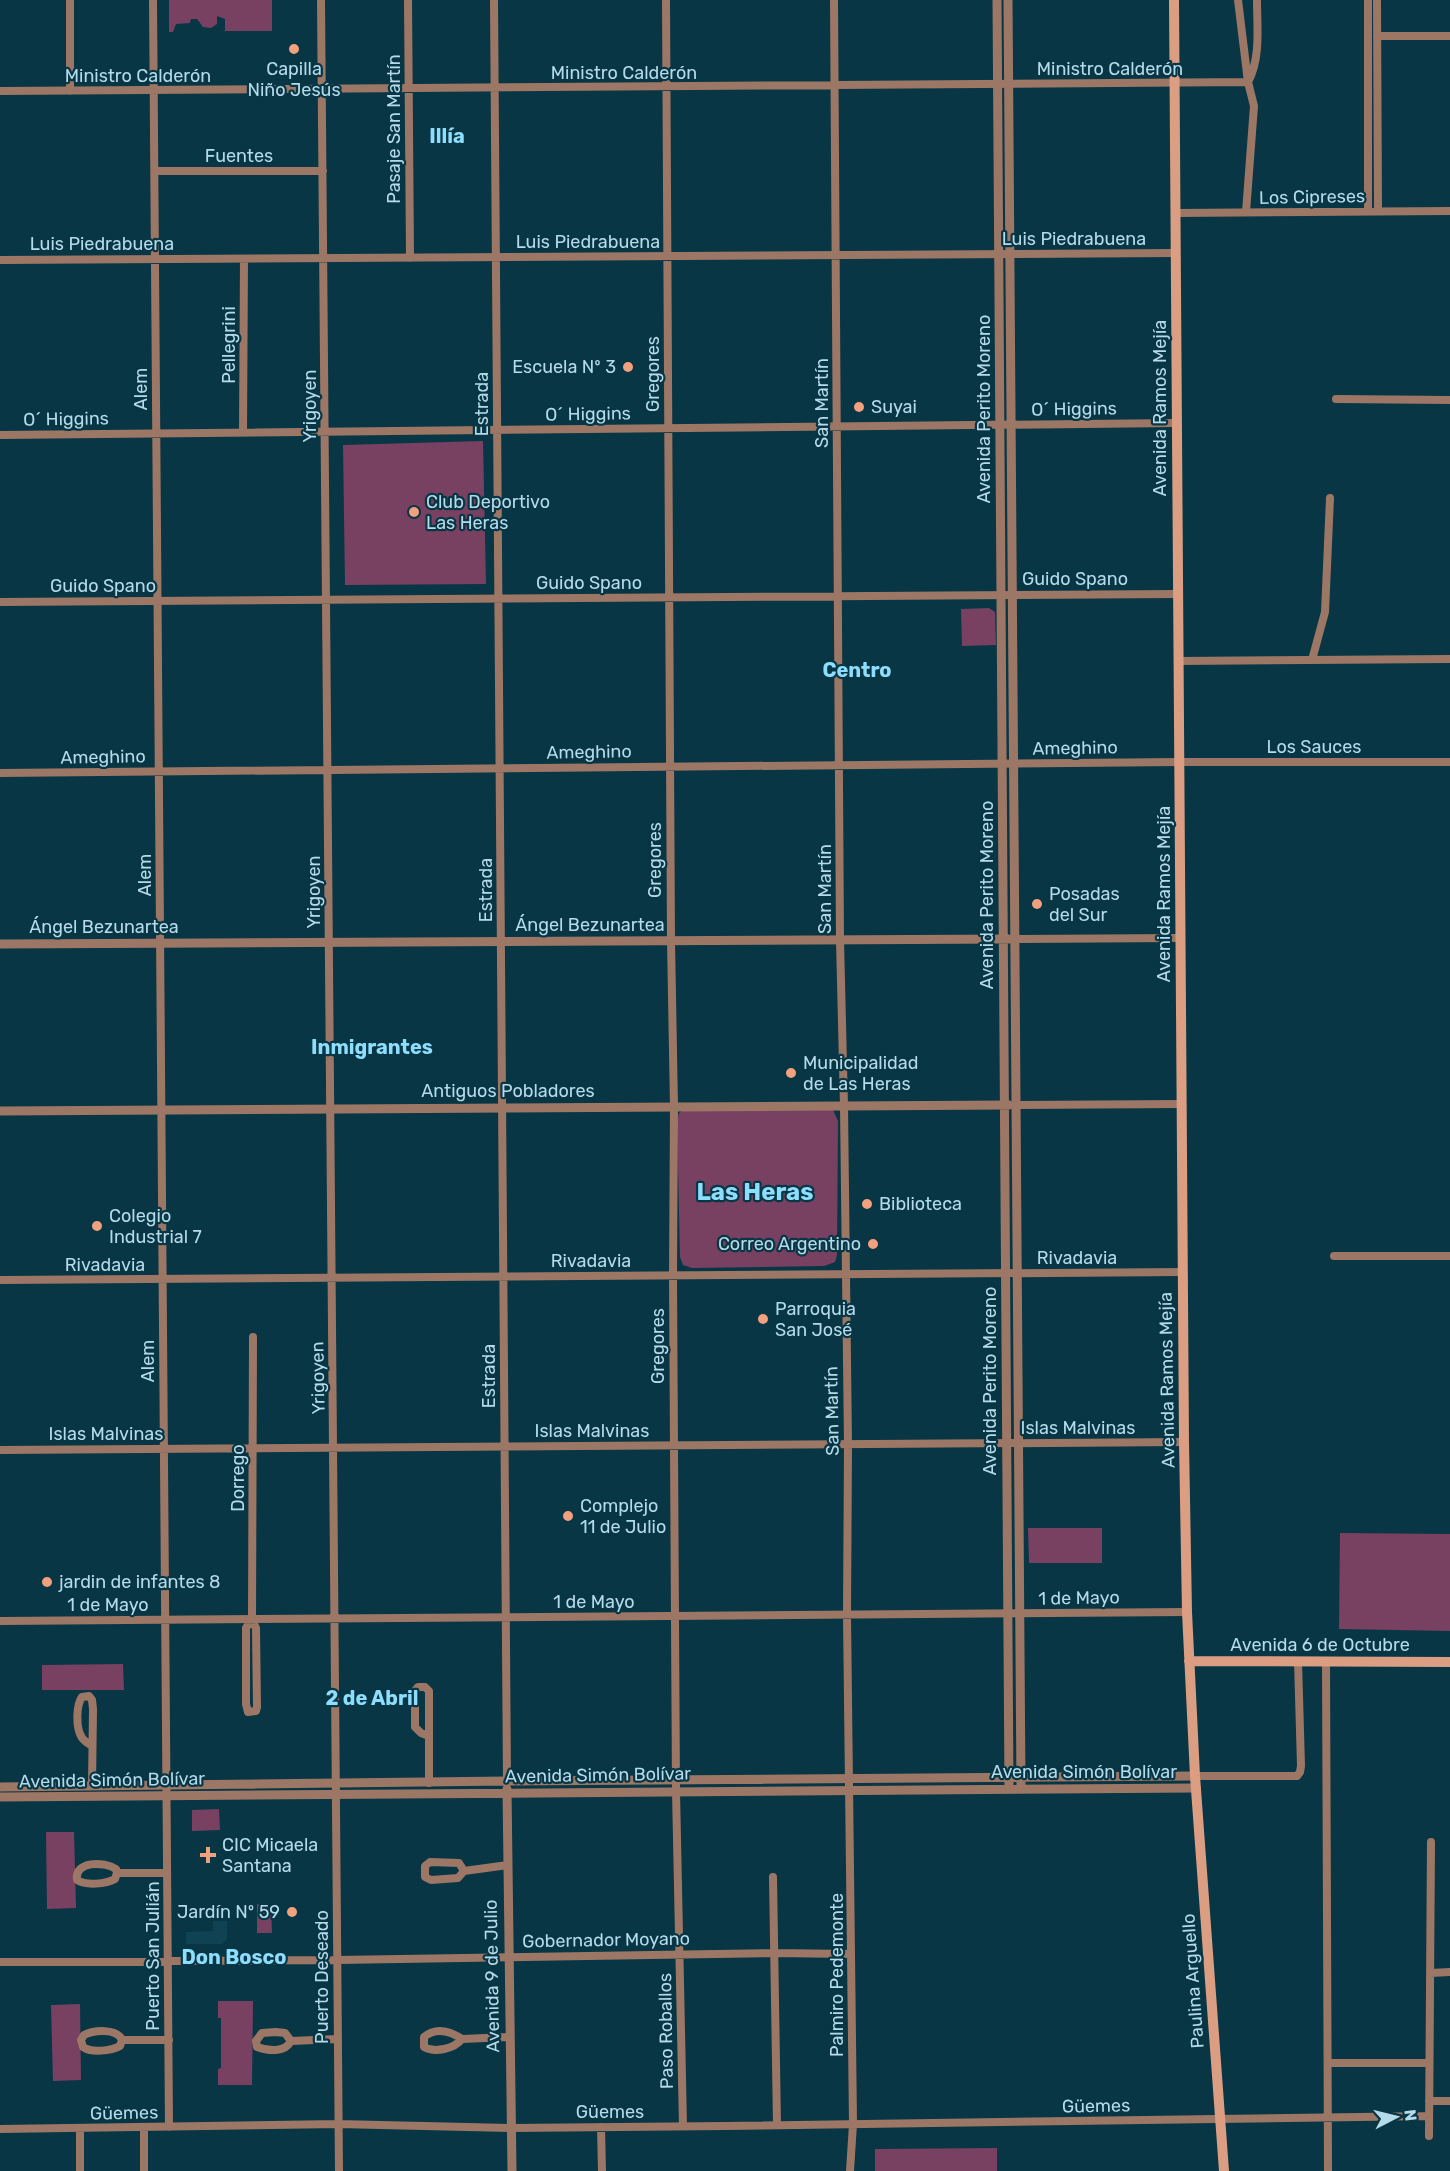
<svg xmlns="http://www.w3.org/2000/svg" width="1450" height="2171" viewBox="0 0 1450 2171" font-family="Rubik,sans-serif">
<rect width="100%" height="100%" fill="#083644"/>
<path fill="#0f4354" d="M213,1921h14v18l-5,5h-36v-12l27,-1z"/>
<path fill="#784161" d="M169,0h103v31h-47v-12l-8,-3v8l-6,4 -8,-1 -6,-8h-6l-1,4 -14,1 -3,8h-4z
M483,441l3,143 -141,1 -2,-140z
M989,608l6,4 1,33 -34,1 -1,-37z
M833,1110l5,11 -1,134 -2,7 -11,4 -132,2 -9,-3 -3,-8 -3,-136 2,-8 3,-2z
M1028,1528h74v35h-73z
M1340,1533l110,1v97l-111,-2z
M123,1664l1,26h-82v-25z
M219,1809l1,21 -28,1v-21z
M46,1832h28l2,76 -29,1z
M257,1904l14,1 1,28h-15z
M218,2001h35l-1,84h-34v-16l3,-1v-50h-3z
M80,2004l1,76 -28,1 -2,-76z
M997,2148v23h-122v-22z"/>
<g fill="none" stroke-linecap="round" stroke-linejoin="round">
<path stroke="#9d7766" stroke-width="8" d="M70,0v91
M153,0l16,2127
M321,0l18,2171
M408,0l2,258
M494,0l13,1781
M666,0l5,941 3,166 -1,169 3,515 7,335
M834,0l6,940 4,166 4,339 -1,170 4,339 2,170 -3,47
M1238,0l10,82 6,24 -8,106
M1368,0v211
M1377,0l1,211
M1377,36h73
M0,91l1248,-9c13,-24 9,-55 9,-82
M155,171h168
M1175,213l275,-2
M0,260l1175,-7
M1336,399l114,1
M243,432l1,-173
M0,435l1176,-12
M0,602l1178,-8
M1312,660l13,-48 5,-114
M1178,661l272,-2
M0,773l1179,-11h271
M1014,939l166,-1
M1016,1105l166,-1
M1334,1256h116
M0,1280l1183,-8
M0,1450l1184,-8
M252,1619l-6,9v76l2,8 8,-1 1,-4 -1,-79 -4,-9 1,-282
M0,1621l1187,-9
M1326,1662l2,509
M1195,1776h102l3,-4 1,-6 -3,-105
M429,1783v-92l-4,-4h-7l-3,4v36l6,6 8,3
M92,1786l1,-77 -1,-9 -3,-4 -7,1c-6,8 -6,30 -1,39 2,5 7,7 11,10
M464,1871l-6,7 -27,2 -6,-3v-11l5,-4 29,1 5,8 44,-6
M117,1873l-2,6c-9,5 -29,7 -38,1 -3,-19 27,-19 39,-11l1,4h50
M773,1877l4,248
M0,1962l337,-2 437,-7 77,1
M1431,1973l19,-1
M462,2039c-8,10 -27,14 -38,8v-10c12,-10 26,-6 38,2l47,-2
M122,2040l-2,6c-9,5 -29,7 -37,1l-2,-7 3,-5c10,-5 33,-7 38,5h47
M291,2041c-6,12 -23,10 -34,6l-1,-6 6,-8 14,-1 9,1 6,8 47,-2
M1328,2063h101
M1429,2101h21
M601,2127l1,44
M80,2128v43
M144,2128v43
M0,2129l338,-5 173,4 214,-2 704,-10
M1429,2136l2,-294"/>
<path stroke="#9d7766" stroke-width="9" d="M997,0l12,1789
M1008,0l13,1789
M0,944l1009,-5
M0,1111l1009,-6
M0,1787l507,-6 688,-5
M507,1789l5,382
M0,1797l1196,-9"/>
<path stroke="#db9e83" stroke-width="10" d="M1174,0l10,1442 3,170 8,164 29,395
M1189,1661l261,1"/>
</g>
<g fill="#f1a17d" stroke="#083644" stroke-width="2">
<circle cx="294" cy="49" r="6"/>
<circle cx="628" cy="367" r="6"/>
<circle cx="859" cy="407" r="6"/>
<circle cx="414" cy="512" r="6"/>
<circle cx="1037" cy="904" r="6"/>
<circle cx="791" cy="1073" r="6"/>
<circle cx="867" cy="1204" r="6"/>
<circle cx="97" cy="1226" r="6"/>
<circle cx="873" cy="1244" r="6"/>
<circle cx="763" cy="1319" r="6"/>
<circle cx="568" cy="1516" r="6"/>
<circle cx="47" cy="1582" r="6"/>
<path d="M205 1846h6v6h6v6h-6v6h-6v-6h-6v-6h6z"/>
<circle cx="292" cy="1912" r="6"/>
</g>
<g text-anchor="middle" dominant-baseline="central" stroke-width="4.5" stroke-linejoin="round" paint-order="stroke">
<g font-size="18" fill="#b5daea" stroke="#083644" text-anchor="start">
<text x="294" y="69" text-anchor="middle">Capilla<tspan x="294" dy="21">Niño Jesús</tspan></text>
<text x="616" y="367" text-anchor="end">Escuela Nº 3</text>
<text x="871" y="407">Suyai</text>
<text x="426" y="502">Club Deportivo<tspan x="426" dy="21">Las Heras</tspan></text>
<text x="1049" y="894">Posadas<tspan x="1049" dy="21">del Sur</tspan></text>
<text x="803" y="1063">Municipalidad<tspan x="803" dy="21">de Las Heras</tspan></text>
<text x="879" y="1204">Biblioteca</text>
<text x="109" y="1216">Colegio<tspan x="109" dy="21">Industrial 7</tspan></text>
<text x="861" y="1244" text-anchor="end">Correo Argentino</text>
<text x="775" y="1309">Parroquia<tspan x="775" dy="21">San José</tspan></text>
<text x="580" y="1506">Complejo<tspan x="580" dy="21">11 de Julio</tspan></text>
<text x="59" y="1582">jardin de infantes 8</text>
<text x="222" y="1845">CIC Micaela<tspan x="222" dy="21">Santana</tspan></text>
<text x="280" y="1912" text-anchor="end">Jardín Nº 59</text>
</g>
<g font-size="18" fill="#b5daea" stroke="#083644">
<text x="1110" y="69">Ministro Calderón</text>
<text x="624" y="73">Ministro Calderón</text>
<text x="138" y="76">Ministro Calderón</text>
<text transform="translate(394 129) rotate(-90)">Pasaje San Martín</text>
<text x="239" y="156">Fuentes</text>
<text transform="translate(1312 197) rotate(-1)">Los Cipreses</text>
<text x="1074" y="239">Luis Piedrabuena</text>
<text x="588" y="242">Luis Piedrabuena</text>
<text x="102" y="244">Luis Piedrabuena</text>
<text transform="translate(229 345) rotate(-90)">Pellegrini</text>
<text transform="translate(653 374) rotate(-90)">Gregores</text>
<text transform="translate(141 389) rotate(-90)">Alem</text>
<text transform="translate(822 403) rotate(-90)">San Martín</text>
<text transform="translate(482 404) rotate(-90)">Estrada</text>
<text transform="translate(310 406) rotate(-90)">Yrigoyen</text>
<text transform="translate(1160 408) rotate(-90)">Avenida Ramos Mejía</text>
<text transform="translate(984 409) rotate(-90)">Avenida Perito Moreno</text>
<text transform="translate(1074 409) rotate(-1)">O´ Higgins</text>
<text transform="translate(588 414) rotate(-1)">O´ Higgins</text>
<text transform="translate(66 419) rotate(-1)">O´ Higgins</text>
<text x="1075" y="579">Guido Spano</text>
<text x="589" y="583">Guido Spano</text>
<text x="103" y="586">Guido Spano</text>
<text x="1314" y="747">Los Sauces</text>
<text transform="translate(1075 748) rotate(-1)">Ameghino</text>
<text transform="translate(589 752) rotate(-1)">Ameghino</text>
<text transform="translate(103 757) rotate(-1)">Ameghino</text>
<text transform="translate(655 860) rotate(-90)">Gregores</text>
<text transform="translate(145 875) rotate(-90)">Alem</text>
<text transform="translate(825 889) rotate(-90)">San Martín</text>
<text transform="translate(486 890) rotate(-90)">Estrada</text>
<text transform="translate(314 892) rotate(-90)">Yrigoyen</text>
<text transform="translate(1164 894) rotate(-90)">Avenida Ramos Mejía</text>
<text transform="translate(987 895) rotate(-90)">Avenida Perito Moreno</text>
<text x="590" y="925">Ángel Bezunartea</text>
<text x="104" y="927">Ángel Bezunartea</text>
<text x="508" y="1091">Antiguos Pobladores</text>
<text x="1077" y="1258">Rivadavia</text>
<text x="591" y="1261">Rivadavia</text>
<text x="105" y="1265">Rivadavia</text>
<text transform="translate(658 1346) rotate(-90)">Gregores</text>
<text transform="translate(148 1361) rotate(-90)">Alem</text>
<text transform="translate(489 1376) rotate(-90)">Estrada</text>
<text transform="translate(318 1378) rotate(-91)">Yrigoyen</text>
<text transform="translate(1167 1380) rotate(-91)">Avenida Ramos Mejía</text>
<text transform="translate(990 1381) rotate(-90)">Avenida Perito Moreno</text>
<text transform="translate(832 1411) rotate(-91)">San Martín</text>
<text x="1078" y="1428">Islas Malvinas</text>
<text x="592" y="1431">Islas Malvinas</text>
<text x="106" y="1434">Islas Malvinas</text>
<text transform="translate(238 1478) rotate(-90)">Dorrego</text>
<text transform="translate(1079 1598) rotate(-1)">1 de Mayo</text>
<text x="594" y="1602">1 de Mayo</text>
<text x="108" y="1605">1 de Mayo</text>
<text x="1320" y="1645">Avenida 6 de Octubre</text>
<text x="1084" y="1772">Avenida Simón Bolívar</text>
<text transform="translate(598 1775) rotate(-1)">Avenida Simón Bolívar</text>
<text transform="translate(112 1780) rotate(-1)">Avenida Simón Bolívar</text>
<text transform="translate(606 1940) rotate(-1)">Gobernador Moyano</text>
<text transform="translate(153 1956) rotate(-90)">Puerto San Julián</text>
<text transform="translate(837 1975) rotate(-90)">Palmiro Pedemonte</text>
<text transform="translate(492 1976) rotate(-91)">Avenida 9 de Julio</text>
<text transform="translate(322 1977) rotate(-90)">Puerto Deseado</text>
<text transform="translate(1193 1981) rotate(-94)">Paulina Arguello</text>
<text transform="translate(666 2031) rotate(-91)">Paso Roballos</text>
<text transform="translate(1096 2106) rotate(-1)">Güemes</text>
<text x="610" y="2112">Güemes</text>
<text transform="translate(124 2113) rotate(-1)">Güemes</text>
</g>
<g font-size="20" font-weight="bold" fill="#8dddfc" stroke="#083644">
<text x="447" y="136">Illía</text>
<text x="857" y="670">Centro</text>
<text x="372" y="1047">Inmigrantes</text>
<text x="372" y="1698">2 de Abril</text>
<text x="234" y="1957">Don Bosco</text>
</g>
<g font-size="24" font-weight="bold" fill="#8dddfc" stroke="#083644">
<text x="755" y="1192">Las Heras</text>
</g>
</g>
<g transform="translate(1396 2117) rotate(83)" stroke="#083644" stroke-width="4.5" paint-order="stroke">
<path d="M0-4.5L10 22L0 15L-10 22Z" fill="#b5daea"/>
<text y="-9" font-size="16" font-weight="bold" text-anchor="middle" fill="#b5daea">N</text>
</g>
</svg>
